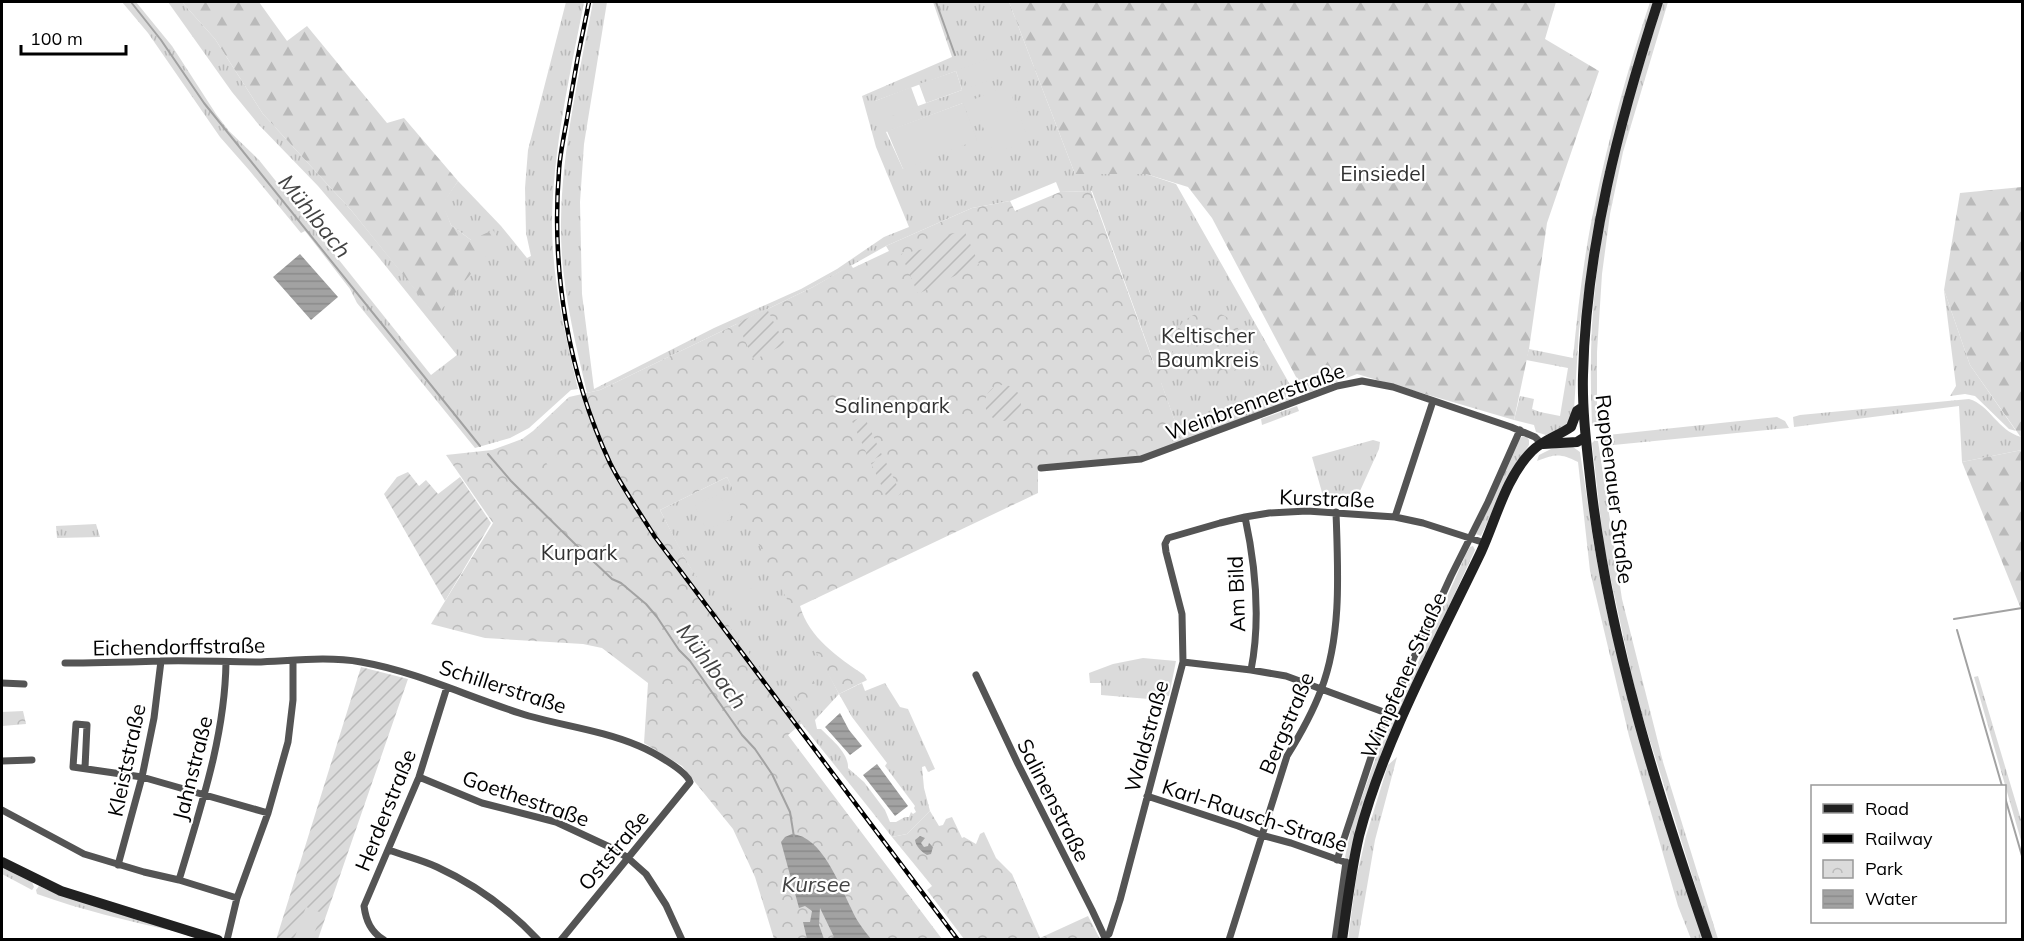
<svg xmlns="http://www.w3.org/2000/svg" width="2024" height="941" viewBox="0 0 2024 941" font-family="Mulish,sans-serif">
<defs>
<pattern id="grass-tufts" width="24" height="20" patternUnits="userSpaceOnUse" patternTransform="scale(1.5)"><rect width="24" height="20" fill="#dbdbdb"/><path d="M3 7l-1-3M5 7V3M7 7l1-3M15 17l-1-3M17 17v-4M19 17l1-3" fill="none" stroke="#bababa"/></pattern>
<pattern id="forest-firs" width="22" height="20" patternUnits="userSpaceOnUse" patternTransform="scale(1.5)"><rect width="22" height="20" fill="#dbdbdb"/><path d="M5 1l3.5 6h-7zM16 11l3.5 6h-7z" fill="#bababa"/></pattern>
<pattern id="park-crowns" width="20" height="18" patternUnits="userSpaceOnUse" patternTransform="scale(1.5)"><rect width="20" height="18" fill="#dbdbdb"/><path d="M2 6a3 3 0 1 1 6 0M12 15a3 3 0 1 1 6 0" fill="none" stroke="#bababa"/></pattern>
<pattern id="garden-furrows" width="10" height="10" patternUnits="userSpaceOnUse" patternTransform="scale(1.5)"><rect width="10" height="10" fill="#dbdbdb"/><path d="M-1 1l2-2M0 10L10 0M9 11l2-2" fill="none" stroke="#bababa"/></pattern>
<pattern id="water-rules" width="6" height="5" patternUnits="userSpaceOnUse" patternTransform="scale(1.5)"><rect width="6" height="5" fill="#a2a2a2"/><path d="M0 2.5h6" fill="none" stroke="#8a8a8a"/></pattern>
</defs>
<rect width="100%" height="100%" fill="#fff"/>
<path fill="url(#grass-tufts)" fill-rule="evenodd" d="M122,2h14l36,44 44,68 13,17 30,29 172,215 26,-20 -81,-101 -58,-68 -59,-61 -27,-33 -64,-90h14l33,37 48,75 88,96 85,105 35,-75 -20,-15 -9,-21 16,-23 43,45 26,32 4,-2 -5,-23 -1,-45 3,-38 38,-148h18c-14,73 -31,146 -32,221 0,57 13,111 26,166l-7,1 -42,38 -19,10 -35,10 -118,-145 -7,-14 -45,-58 -4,2 -52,-63 -29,-33 -72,-104z
M593,2h14l-23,142 -4,58 2,92 12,95 120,-61 87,-39 36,-20 47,-32 25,-10 -33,-80 -14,-51 90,-39 -19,-55h76l66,172h71l30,10 121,213 -115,44 -90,-250 -32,1 -4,-10 -46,19 -38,7 -86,38 -73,41 -213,103 -13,3c-13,-56 -27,-112 -26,-171 1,-74 18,-147 32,-220zM956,71l6,19 -44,16 -43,-5zM963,103l-60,66 -17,-37z
M1650,2h3l-63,252 -11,76 -5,80 -4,12 -11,10 -13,3 -10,-3 -2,-7 -20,-5 6,-24 14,3 -2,10 8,3 20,4 8,-48 -42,-8 3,-11 44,9c5,-51 11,-104 22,-154 14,-68 33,-136 55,-202z
M1663,2h5l-45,150 -13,62 -8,60 -5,78v73l-5,1c-2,-49 -2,-97 4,-146 11,-95 38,-188 67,-278z
M1944,290l26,75 46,66 -7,-2 -34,-33 -10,-2 -15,2 6,-10z
M1969,399c21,6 28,31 52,38l1,13 -60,12 -3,-56 -165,21 -1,-10 7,-2z
M1297,406l2,5 -37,14 -1,-6z
M1777,417l8,4 4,7 -186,18 1,-9 4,-2z
M1523,436h3l3,4v5l-18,28 -30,63 -5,-2 42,-94z
M1373,440l7,2 -1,7 -24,53 -8,-5 -24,-1 -11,-39z
M1595,440l3,1 24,158 41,163 55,177h-6l-75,-240 -33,-151 -12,-105z
M1562,447h11l7,5 15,99 12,62 96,326h-12l-13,-33 -49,-170 -39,-165 -12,-109c-18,-9 -23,-8 -41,-1l2,-6 12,-6z
M727,477l112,217 23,-11 3,8 20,-8 15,24 8,2 27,60 -7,3 -3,-6 -3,1 2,21 6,23 -23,23 -15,3c-69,-88 -148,-179 -205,-275 -10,-17 -18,-35 -27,-52zM839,694l13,23 35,46 -2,3 30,40 -1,2 2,4 -3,2 -2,-2 -2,5h-4l-9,5h-6l-5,-12 -21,-28 -16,-14c1,-15 -17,-29 -27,-39h-4l-2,-9z
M96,524l4,13 -43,1 -1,-12z
M1473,546l2,4 -76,164 -47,142 -4,3 -3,-2 7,-32 23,-65 91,-206 4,-7z
M1143,658l33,3 -7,35 -19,-2 -1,5 -48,-4v-12h-11l-1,-10 24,-9z
M1978,676l44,147v21l-48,-167z
M1397,757l-22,83 -17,99 -10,1 8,-61 10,-43 22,-71z
M2,866l30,16 2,5 -2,3 -30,-16z
M39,886l16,7 151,46c-12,0 -21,-5 -32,-8 -47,-10 -92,-21 -137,-37l-1,-4z"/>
<path fill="url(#forest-firs)" d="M182,2h77l28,39 20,-15 80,97 17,-5 54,63 -15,23 8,21 20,15 22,-10 6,10 -63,76 -85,-106 -88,-96 -48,-75z
M1009,2h547l-11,37 54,32 -52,152 -18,126 -15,71 -157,-46 -52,20 -93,-176 -24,-31 -42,-13h-71z
M2022,187v252l-52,-74 -26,-75 16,-97z
M2022,450v159h-1l-59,-147z"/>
<path fill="url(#park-crowns)" d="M1091,191l63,173 20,-7c-11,-38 40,-63 63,-30 24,34 -19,73 -55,45l-21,10 21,59 -45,17 -99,7v28l-238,113c9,32 38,51 64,69l3,5 -28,14 -69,-126 -43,-91 -67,33 27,52 46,70 69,91 -14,12 154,204h-168l-19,-62 -22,-48 -51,-63 -38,-23 4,-60 -46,-35 -19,-4 -98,-6 -54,-14 62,-101 -47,-68 46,-5 30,-11 11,-8 36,-34 31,-7 213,-103 38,-22 2,3 36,-17 -3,-5 86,-38 38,-7 5,10 45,-19z
M808,681h5l5,8 -1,8 -8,7 -7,-1 -7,-7 2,-7z
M23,711l3,13 -24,2v-14z
M930,811l9,15 4,-1 3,-6 6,-2 10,21 2,-1 12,7 4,-10 4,-2 12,26 16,16 28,64 48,-22 12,23h-136l-37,-49 5,-4 -40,-49 15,-3z"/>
<path fill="url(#garden-furrows)" d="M964,230l15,34 -61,30 -17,-40 22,-5 19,-11z
M767,309l18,35 -31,16 -17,-37z
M985 403a18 18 0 1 1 36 0a18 18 0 1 1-36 0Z
M864,416l18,39 -12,6 -18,-40z
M884,458l17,36 -13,6 -17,-37z
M408,472l11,14 7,-6 12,14 22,-17 31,46 -46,78 -61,-107 13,-17z
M361,667l47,12 -90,260 -42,1z"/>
<path fill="#dbdbdb" d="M994,57l7,19 -33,12 -7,-19z
M956,71l6,19 -36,13 -7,-19z
M1008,86l21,54 -35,14 -22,-54z
M911,87l7,19 -36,14 -7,-19z
M963,103l14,37 -74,29 -16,-38z
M548,447l16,19 -9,8 -16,-20z
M720,494l11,25 -25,11 -11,-25z
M747,583l8,11 -22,16 -8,-11z
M306,907l16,6 -10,26h-18z"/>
<path fill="url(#water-rules)" d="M300,254l38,43 -27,23 -38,-43z
M840,713l9,17 13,16 -12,9 -25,-28z
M877,764l31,42 -13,10 -32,-41z
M792,834c30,2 48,52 59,74 5,12 12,21 20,31h-44l7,-2 -14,-29 -1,17 5,14h-17l-4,-17h7l2,-11 -7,-5 -6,2 -18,-66 4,-5z
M920,836l5,2 -4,5 3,4 4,-1 1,-3 4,4 -2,7 -4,1c-5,-3 -11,-8 -12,-15z"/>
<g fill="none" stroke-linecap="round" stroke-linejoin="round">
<path stroke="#a2a2a2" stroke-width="2" d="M131,2l30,38 43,63 276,343
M936,2l19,53
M488,454l23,27 64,63 37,35 9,4 25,21 11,13 22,33 11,11 52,74 13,14 17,25 18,38 4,25
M1954,619l68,-11
M1957,630l45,156
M2004,794l18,62"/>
<path stroke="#545454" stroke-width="7" d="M1041,468l100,-9 196,-73 25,-5 31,6 118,40 24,10 7,7
M1245,517c11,51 16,102 6,153
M1395,517l38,-116
M1183,662l68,8 35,6 103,38
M65,663c32,0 64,-1 96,-2 31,-1 63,1 95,1 34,-1 71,-6 105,0 58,10 111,37 168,54 36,10 75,15 110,30 12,5 47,24 51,36l-129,158
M976,675l42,89 74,146 14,30
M2,683l22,1
M2,761l30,-1
M85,768l2,-43 -11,-1 -3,43 69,10 126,36
M419,777l63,26 74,19 58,27 14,9 18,16 20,31 16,35
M1147,796l91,30 23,9 30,8 62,22
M2,810l82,44 60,18 35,8 58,18
M389,850c16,6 33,10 48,17 37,17 73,43 101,73
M1337,860l41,-124 73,-160 37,-74 32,-72
M118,865l24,-88 12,-59 7,-57
M179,880c21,-71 46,-143 47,-218
M1105,937l4,-3 11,-34 63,-238 -1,-48 -16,-62 -1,-8 3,-6 52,-15 25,-6 24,-4 38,-2 88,6 28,6 62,20
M227,940l10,-42 31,-85 20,-71 5,-42v-39
M384,940c-13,-8 -18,-19 -20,-34l55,-129 28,-90
M1229,940l58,-184c13,-21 25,-42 34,-66 21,-55 17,-119 15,-178
M1335,940l11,-78"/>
<path stroke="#212121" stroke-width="10" d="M1658,2c-39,120 -72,246 -75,373 -1,37 4,74 8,111 18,155 66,306 117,454
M1543,444l34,-2 8,-5
M2,862l59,29 157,49
M1342,940c5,-35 9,-70 17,-104 25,-96 79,-194 122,-284 15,-33 25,-75 51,-101 11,-11 26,-15 39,-24l6,-16 6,-4"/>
<defs>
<path id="rail" d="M589,2c-8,37 -15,74 -21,111 -3,19 -8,39 -9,58 -8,99 9,202 51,292 13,26 30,50 45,74l303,403"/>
</defs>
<use href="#rail" stroke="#000" stroke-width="4.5"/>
<use href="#rail" stroke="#fff" stroke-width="2" stroke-dasharray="7" stroke-linecap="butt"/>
</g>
<g text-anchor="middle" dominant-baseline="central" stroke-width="4.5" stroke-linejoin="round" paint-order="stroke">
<g font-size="21" fill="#323232" stroke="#fff">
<text x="1383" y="173">Einsiedel</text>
<text x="1208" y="335">Keltischer<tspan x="1208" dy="24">Baumkreis</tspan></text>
<text x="892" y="405">Salinenpark</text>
<text x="579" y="552">Kurpark</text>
</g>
<g font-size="21" fill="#000" stroke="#fff">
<text transform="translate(1255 401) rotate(-20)">Weinbrennerstraße</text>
<text transform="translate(1615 489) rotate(83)">Rappenauer Straße</text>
<text transform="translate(1327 498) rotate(2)">Kurstraße</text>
<text transform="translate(1236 594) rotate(-92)">Am Bild</text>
<text transform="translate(179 646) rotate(-1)">Eichendorffstraße</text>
<text transform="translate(1403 675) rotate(-66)">Wimpfener Straße</text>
<text transform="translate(503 686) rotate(18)">Schillerstraße</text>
<text transform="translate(1286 723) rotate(-67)">Bergstraße</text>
<text transform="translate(1146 736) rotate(-75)">Waldstraße</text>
<text transform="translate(126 760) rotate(-78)">Kleiststraße</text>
<text transform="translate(192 768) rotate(-76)">Jahnstraße</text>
<text transform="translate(526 798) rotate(19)">Goethestraße</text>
<text transform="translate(1054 800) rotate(63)">Salinenstraße</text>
<text transform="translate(385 810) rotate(-68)">Herderstraße</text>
<text transform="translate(1255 815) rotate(18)">Karl-Rausch-Straße</text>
<text transform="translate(613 850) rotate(-50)">Oststraße</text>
</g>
<g font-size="22" font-style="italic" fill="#434343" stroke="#fff">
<text transform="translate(315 216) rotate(51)">Mühlbach</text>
<text transform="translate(712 666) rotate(53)">Mühlbach</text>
<text x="816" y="884">Kursee</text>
</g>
</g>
<rect width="2024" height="941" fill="none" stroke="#000000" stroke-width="6"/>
<rect x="1811" y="785" width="195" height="138" fill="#ffffff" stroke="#999999" stroke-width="1.5"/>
<rect x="1823" y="804" width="30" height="9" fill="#212121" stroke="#999999" stroke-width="1.5"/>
<text x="1865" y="815" font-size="18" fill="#000000">Road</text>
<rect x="1823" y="834" width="30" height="9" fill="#000000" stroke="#999999" stroke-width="1.5"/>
<text x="1865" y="845" font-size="18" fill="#000000">Railway</text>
<rect x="1823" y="860" width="30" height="18" fill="url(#park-crowns)" stroke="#999999" stroke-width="1.5"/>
<text x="1865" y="875" font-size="18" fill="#000000">Park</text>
<rect x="1823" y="890" width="30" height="18" fill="url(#water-rules)" stroke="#999999" stroke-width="1.5"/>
<text x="1865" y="905" font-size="18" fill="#000000">Water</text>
<path d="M21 45v9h105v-9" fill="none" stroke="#000000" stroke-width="3"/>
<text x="30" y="45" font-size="18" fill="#000000" stroke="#ffffff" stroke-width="4.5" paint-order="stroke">100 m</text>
</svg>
